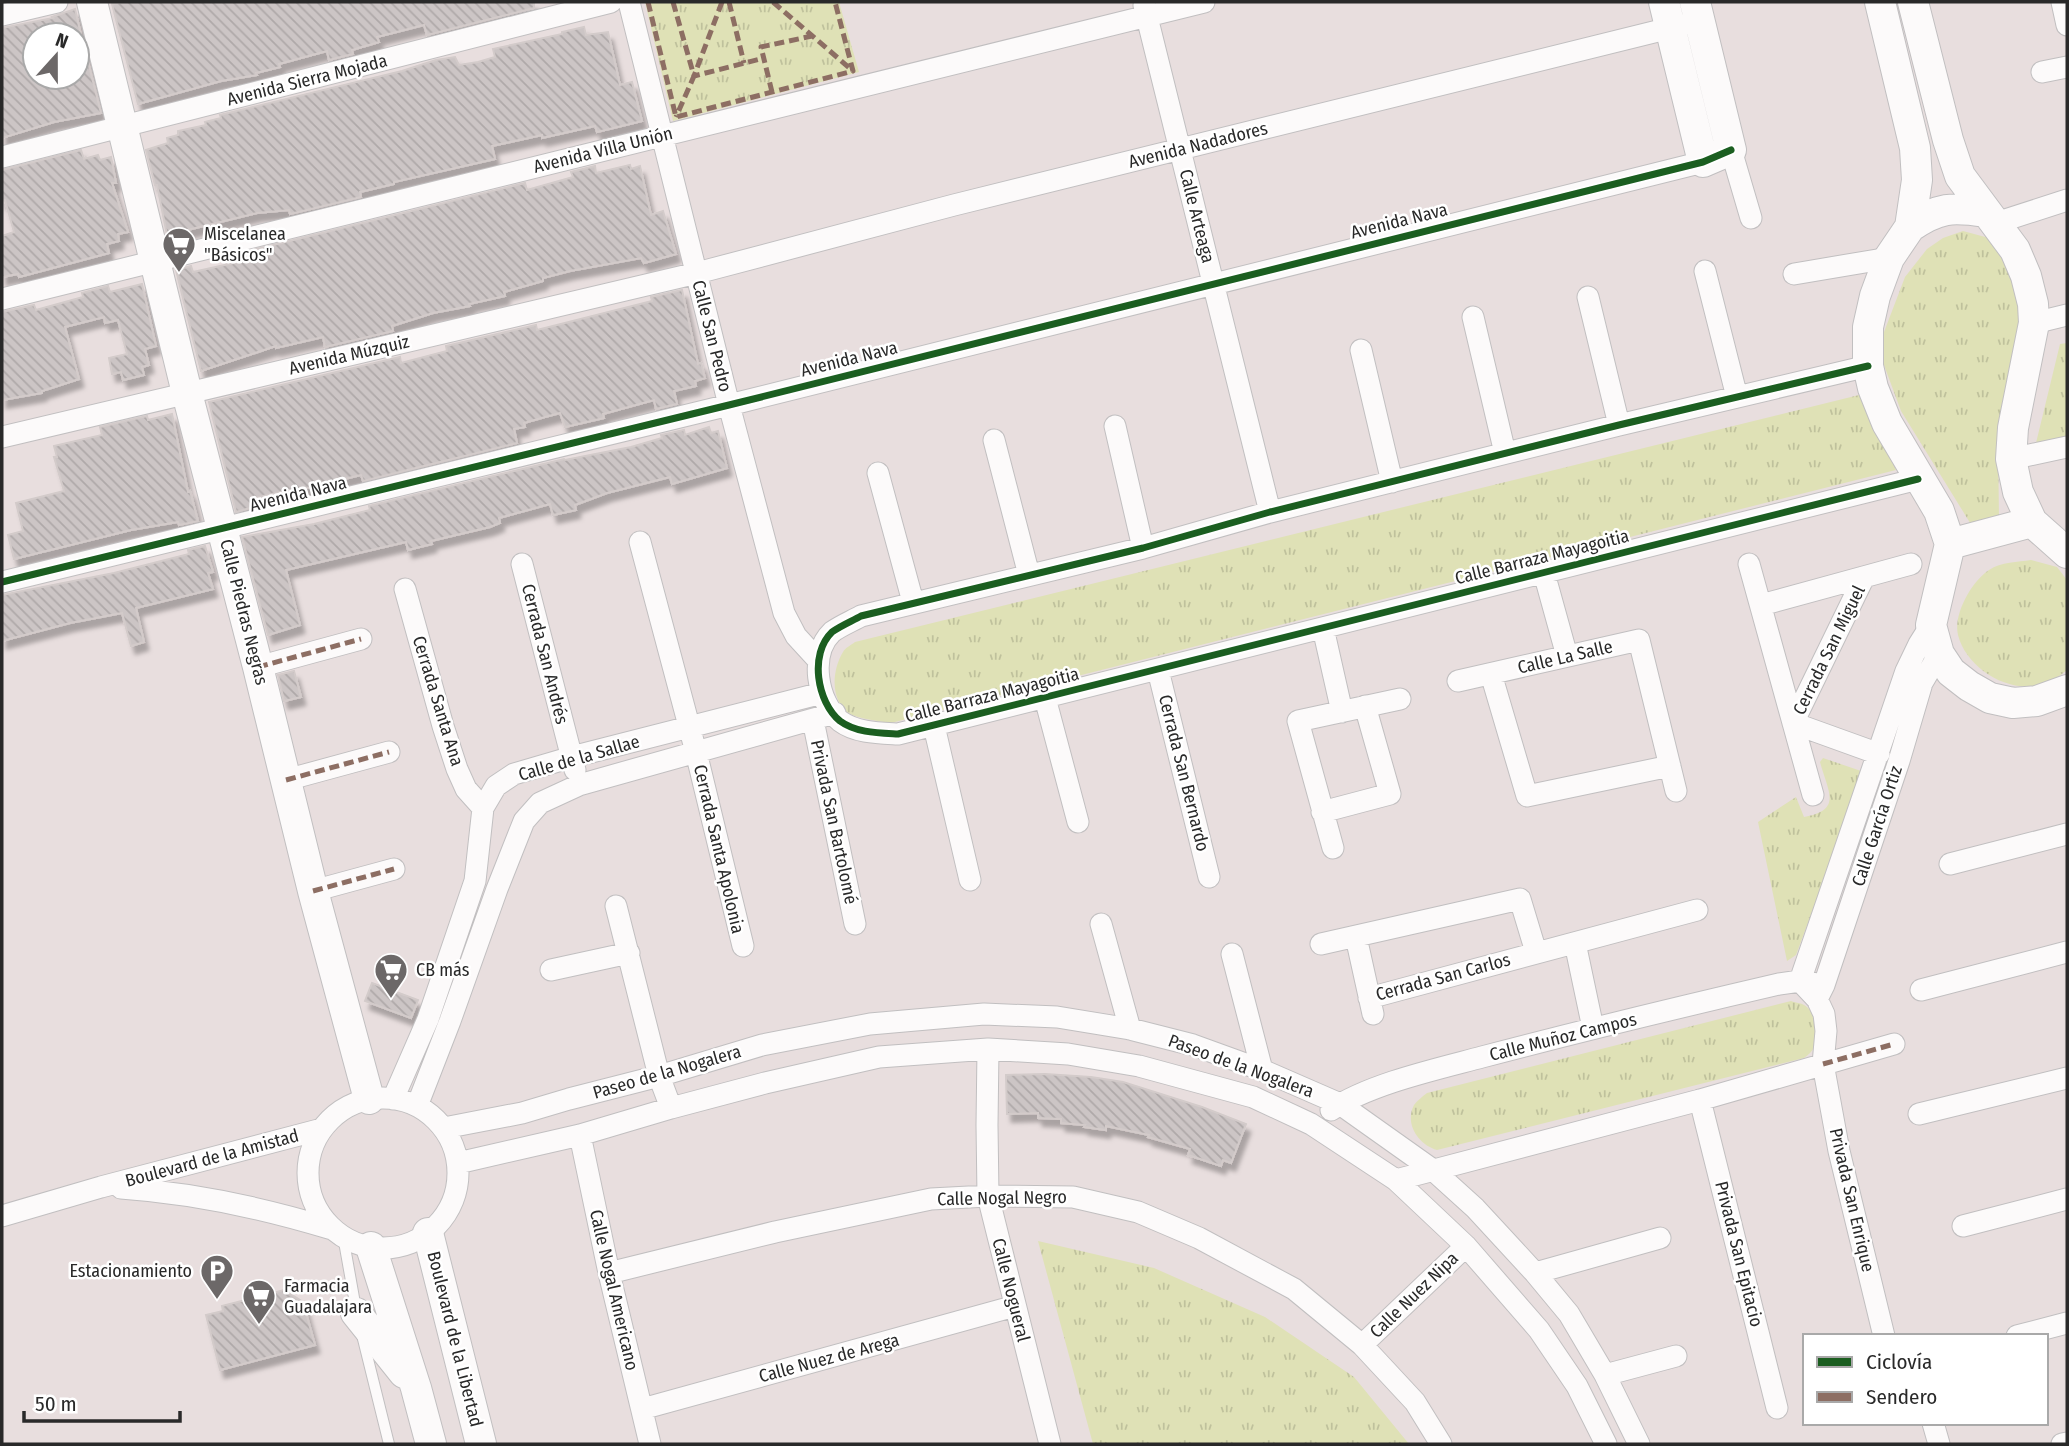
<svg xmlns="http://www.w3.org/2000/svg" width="2069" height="1446" viewBox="0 0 2069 1446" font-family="'Fira Sans Condensed',sans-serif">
<defs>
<pattern id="park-tufts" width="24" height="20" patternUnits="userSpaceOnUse" patternTransform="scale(1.75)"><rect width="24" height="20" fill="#dfe1b6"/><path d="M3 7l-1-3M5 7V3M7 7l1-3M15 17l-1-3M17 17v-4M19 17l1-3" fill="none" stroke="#bfc19c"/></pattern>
<pattern id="building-back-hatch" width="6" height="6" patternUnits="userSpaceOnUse" patternTransform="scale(1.75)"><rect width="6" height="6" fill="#ccc5c5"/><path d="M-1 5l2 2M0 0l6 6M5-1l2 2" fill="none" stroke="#afa9a9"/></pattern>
<filter id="shadow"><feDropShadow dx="4.5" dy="8" stdDeviation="2" flood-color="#0004"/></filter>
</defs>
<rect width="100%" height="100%" fill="#e8dede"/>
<path fill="url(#park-tufts)" d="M645,2h194l20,70 -186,49z
M1963,231l26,7 12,12 12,29 8,31 -1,34 -22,96 1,78 -27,8 -71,-115 -20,-54 3,-25 21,-55 22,-28 16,-11z
M2067,343v93l-31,7 24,-99z
M1859,395l37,75 -1005,253c-12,-2 -33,-4 -43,-10 -18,-14 -16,-43 -5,-61 2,-4 8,-7 12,-10z
M2031,560l26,7 10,13v90c-8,7 -18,12 -28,15 -33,8 -73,-18 -81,-50 -5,-21 14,-54 31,-65 12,-8 29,-8 42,-10z
M1823,758l41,14 -68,183 -9,6 -29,-139 38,-25 8,20c39,-7 24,-25 16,-55z
M1791,1001c5,2 12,2 16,6 5,4 6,10 8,15 4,16 3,26 -11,36l-367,92c-18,-5 -33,-26 -23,-45 3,-4 9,-9 13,-12z
M1038,1241l116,27 111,49 89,60 55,67h-316z"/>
<path fill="url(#building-back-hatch)" stroke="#d3cbca" stroke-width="2" filter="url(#shadow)" d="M122,2h412v6l-107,27 -3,-10 -47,12 2,5 -27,8 1,4 -24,6 -2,-9 -48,13 1,3 -24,6 1,2 -36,6 -83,23 -26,-100z
M75,9l6,26h-46v42h42v-35h6l18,71 -47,9 -52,16v-110l51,-10 -1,-1z
M584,27l2,8 22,-3 12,53 12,-3 10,39 -45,11 -2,-6 -53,12v-3l-50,11 3,13 -101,23v2l-34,8 1,5 -71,17 -1,-4 -32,3 -90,22 -10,-50h-2l-9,-35 22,-7 -1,-5 11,-3v-4l28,-6 -1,-3 16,-4 -1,-3 182,-44 34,-11 19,-3 4,8 19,-3 17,-5 -2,-8 69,-15v-2z
M81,150l3,9 14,-4 2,5 11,-3 5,26h-4l16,49 -10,2 1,7 -12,3 2,9 -90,24 -1,-3 -16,3v-41l12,-4 -9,-32 -3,1v-31z
M630,165l1,4 9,-3 11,49 12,-4 13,43 -32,9 -3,-5 -71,13 -27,7v3l-39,11 1,4 -36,8 1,2 -37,7 -41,13 1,5 -68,16 -2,-10 -47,11v-2l-75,25 -25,-101 15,-4 2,6 45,-10 17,-5 -2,-7 272,-67 2,7 46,-13 -2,-5 24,-6 1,7z
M142,284l14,62 -11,3 4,16 -7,2 2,8 -21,5 -2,-8 -9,2 -3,-16 18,-4 -9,-34 -13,3 -1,-6 -39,10 14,52 -37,12v2l-40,7v-88l32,-7 2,5 47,-13 -1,-4 26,-7 2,6z
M682,290l16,74 3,-1 4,15 -10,3 1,5 -22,5 3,13 -21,5 -2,-9 -51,14 1,4 -39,9 -5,-14 -15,4 -21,6 1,4 -11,2 3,14 -154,38 -2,-6 -71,17 -1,-2 -34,8 2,8 -21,6 -27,-110 191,-45 1,6 46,-12 -1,-5 90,-21 1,5 115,-29 -1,-4z
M172,414l16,78 2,-1 8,30 -19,4 -1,-3 -47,8 -117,29 -6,-24 15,-4 -7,-28 48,-12 -10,-34h3l-3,-11 48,-11 -2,-8 47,-11 1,4z
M709,427l2,6 7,-2 9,37 -55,16 -2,-7 -63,16 -32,12 1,5 -23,5 -3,-11 -51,14 1,5 -10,4 -59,14 1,3 -24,6 -2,-8 -120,28 14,55 -32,10 -26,-98 72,-13 56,-14 -1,-4 195,-47 1,1 66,-13 31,-9 -1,-3 23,-5 1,5z
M205,546l8,26 -5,1 5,16 -77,19 8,34 -13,4 -9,-33 -52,10 -68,18v-46l112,-22 75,-19 -1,-4z
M294,671l7,26 -17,4 -6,-26z
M372,983l46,17 -7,18 -46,-17z
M1045,1074l46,3 32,5 79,25 44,17 -15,39 -8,-3 -2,6 -33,-11 2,-6 -42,-12 1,-2 -43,-9v4l-22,-3 1,-2 -24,-2v-4l-23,-1v-5l-31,1 -1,-39z
M284,1290l19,12 12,43 -95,25 -14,-55 17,-4 -1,-5z"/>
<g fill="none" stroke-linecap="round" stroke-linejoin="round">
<defs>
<path id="lane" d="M343,1236l13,73
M362,1335l27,109"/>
<path id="street" d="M629,2l100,403 55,208 12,23 22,24
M2062,2l5,23
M1144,5l126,507
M2,15l55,-13
M2042,72l25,-5
M1731,150l20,68
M2,157l609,-155
M1996,223l71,-23
M1705,271l32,126
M1794,274l95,-16
M1588,297l31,128
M2,299l1202,-297
M1473,317l32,136
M2034,323l33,-8
M1361,350l31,132
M1868,366l-249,59 -349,87 -127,36 -282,68c-9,5 -21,10 -29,16 -23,22 -15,70 8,89 16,12 39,12 58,13l1020,-255
M1115,426l28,122
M2,437l695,-164 257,-68 728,-180
M994,440l35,135
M2011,459l56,-12
M878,473l35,129
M640,542l56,210 47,194
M522,564l53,206
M1749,564l64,231
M1544,573l23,83
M1864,577l-71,146 86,31
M2,582l727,-177 974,-243
M405,589l38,137 14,43 9,20 17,19
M1761,605l150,-41
M1323,628l19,84
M258,667l103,-28
M1158,670l51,207
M1491,674l36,122 143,-30
M1458,681l181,-41 37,151
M1045,698l33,124
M813,720l42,204
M934,726l36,154
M286,780l103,-28
M1322,812l68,-18 -25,-88
M1333,848l-35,-127 102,-22
M1950,864l117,-30
M313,891l81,-22
M616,906l43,170 12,32
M1101,924l29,105
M1356,937l17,77
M1575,943l18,85
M1321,944l199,-45 16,53
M1232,954l30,116
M551,970l78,-17
M1800,981l106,-310 13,-27 12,-19
M1800,981l17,18 7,15 2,17 -3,33 16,87 45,185
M1921,990l146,-38
M1818,997l6,-12 75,-224 23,-78 17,-29
M1369,998l328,-88
M988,1049l-1,76 1,71 62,248
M308 1173a75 75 0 1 1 150 0a75 75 0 1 1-150 0Z
M393,1099l35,-80 47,-138 8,-73 13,-22 18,-12 58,-17 250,-64
M1700,1100l77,308
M417,1106l33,-85 47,-132 27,-68 16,-18 39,-18 256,-72
M1331,1110c38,-26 106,-41 151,-53 99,-26 198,-50 297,-73l21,-3 24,4
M1919,1114l148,-36
M444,1128l78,-15 47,-14 90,-23 103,-31 108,-21 114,-10 73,3 73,12 63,16 69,25 78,34 93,66 42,38 60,65 34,41 36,61 34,69
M580,1135l29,138 41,171
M458,1163l122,-28 91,-27 94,-25 114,-26 109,-8 80,5 71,12 114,31 58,27 85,56 70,66 73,84 38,56 29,58
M1396,1180l304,-80 194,-56
M121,1188c73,5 142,20 211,41
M2,1216l99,-29 221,-58
M1963,1226l104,-27
M609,1273l166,-41 156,-33 57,-3 85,1 65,15 61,26 95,51 68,56 53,57 26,42
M1535,1273l125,-35
M2017,1336l50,-13
M1362,1345l104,-99
M1605,1375l71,-19
M642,1409l373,-103
M1933,1423l6,21
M2062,1444l5,-1"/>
<path id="secondary" d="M92,2l95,391 71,274 55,224 56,208
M1664,2l39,160 28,-12 -36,-148
M1880,2l35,146 2,32 -7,47 -21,31 -14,38 -7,31v39l5,22 14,35 52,88 11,33 -19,81 8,29 12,18 18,14 21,12 23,5 24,-2 30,-11
M1913,2l35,138 12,36 55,74 11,26 7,28 1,19 -21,105 -2,31 7,33 14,30 35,31
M1910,227c29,-20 42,-20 76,-15
M1950,544l82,-22
M428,1233l53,211
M371,1247l45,141 15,56
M356,1313l48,60"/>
</defs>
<use href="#lane" stroke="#c1bfc0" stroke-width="12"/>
<use href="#street" stroke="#c1bfc0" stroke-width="23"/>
<use href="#secondary" stroke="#c1bfc0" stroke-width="32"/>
<use href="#lane" stroke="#fcfafa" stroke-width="10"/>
<use href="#street" stroke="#fcfafa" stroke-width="21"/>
<use href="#secondary" stroke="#fcfafa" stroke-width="30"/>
<path stroke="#8d6e63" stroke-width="5" stroke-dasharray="10 5" stroke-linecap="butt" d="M648,2l28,115 177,-46 -18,-69
M673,2l21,74 -18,41
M722,2l-28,74 70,-18
M729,2l15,61
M773,2l80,69
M772,92l-11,-45 51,-11
M258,667l103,-28
M286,780l103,-28
M313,891l81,-22
M1823,1064l71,-20"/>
<defs>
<path id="cycleway" d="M1868,366l-249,59 -349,87 -127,36 -282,68c-9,5 -21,10 -29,16 -23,22 -15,70 8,89 16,12 39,12 58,13l1020,-255
M2,582l727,-177 974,-243 28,-12"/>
</defs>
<use href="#cycleway" stroke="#fff" stroke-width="11"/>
<use href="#cycleway" stroke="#1b5e20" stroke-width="7"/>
</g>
<defs>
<symbol id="supermarket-pin" viewBox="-11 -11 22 30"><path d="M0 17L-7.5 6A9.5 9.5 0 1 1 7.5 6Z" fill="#6c6868" stroke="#fff"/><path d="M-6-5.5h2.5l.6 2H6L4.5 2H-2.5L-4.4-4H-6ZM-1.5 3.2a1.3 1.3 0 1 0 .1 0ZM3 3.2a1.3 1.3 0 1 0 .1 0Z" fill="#fff"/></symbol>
<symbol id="parking-pin" viewBox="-11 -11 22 30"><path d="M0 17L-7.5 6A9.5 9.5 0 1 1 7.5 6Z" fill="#6c6868" stroke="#fff"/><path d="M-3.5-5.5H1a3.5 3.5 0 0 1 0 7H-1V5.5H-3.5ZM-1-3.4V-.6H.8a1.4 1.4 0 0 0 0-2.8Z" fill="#fff"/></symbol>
</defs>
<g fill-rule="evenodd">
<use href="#supermarket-pin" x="160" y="225" width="38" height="52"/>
<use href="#supermarket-pin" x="372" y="951" width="38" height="52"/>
<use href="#parking-pin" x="198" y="1252" width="38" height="52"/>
<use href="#supermarket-pin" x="240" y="1277" width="38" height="52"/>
</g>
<g text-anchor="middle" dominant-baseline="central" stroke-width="5" stroke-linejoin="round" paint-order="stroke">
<g font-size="18" fill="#292929" stroke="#fff">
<text transform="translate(307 80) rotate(-14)">Avenida Sierra Mojada</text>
<text transform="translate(1198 145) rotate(-14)">Avenida Nadadores</text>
<text transform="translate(603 150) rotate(-14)">Avenida Villa Unión</text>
<text transform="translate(1197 216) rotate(76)">Calle Arteaga</text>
<text transform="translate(1399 221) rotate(-14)">Avenida Nava</text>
<text transform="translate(712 336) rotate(76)">Calle San Pedro</text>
<text transform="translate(349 355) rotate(-13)">Avenida Múzquiz</text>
<text transform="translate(849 359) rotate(-14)">Avenida Nava</text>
<text transform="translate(298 494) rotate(-14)">Avenida Nava</text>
<text transform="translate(1542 557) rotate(-14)">Calle Barraza Mayagoitia</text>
<text transform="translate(244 612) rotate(76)">Calle Piedras Negras</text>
<text transform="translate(1829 650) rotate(-64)">Cerrada San Miguel</text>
<text transform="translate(545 654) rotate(76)">Cerrada San Andrés</text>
<text transform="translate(1565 657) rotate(-13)">Calle La Salle</text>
<text transform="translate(992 695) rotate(-14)">Calle Barraza Mayagoitia</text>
<text transform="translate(438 701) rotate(73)">Cerrada Santa Ana</text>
<text transform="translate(579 758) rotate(-16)">Calle de la Sallae</text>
<text transform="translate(1184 773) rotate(76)">Cerrada San Bernardo</text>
<text transform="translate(834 822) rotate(78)">Privada San Bartolomé</text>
<text transform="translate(1877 826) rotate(-72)">Calle García Ortiz</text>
<text transform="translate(719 849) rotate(77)">Cerrada Santa Apolonia</text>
<text transform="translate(1443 977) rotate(-15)">Cerrada San Carlos</text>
<text transform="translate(1563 1037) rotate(-14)">Calle Muñoz Campos</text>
<text transform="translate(1241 1066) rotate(20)">Paseo de la Nogalera</text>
<text transform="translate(667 1072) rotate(-16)">Paseo de la Nogalera</text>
<text transform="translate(212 1158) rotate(-15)">Boulevard de la Amistad</text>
<text transform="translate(1002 1198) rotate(-1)">Calle Nogal Negro</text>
<text transform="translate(1852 1200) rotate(77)">Privada San Enrique</text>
<text transform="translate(1739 1254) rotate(76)">Privada San Epitacio</text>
<text transform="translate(614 1290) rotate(77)">Calle Nogal Americano</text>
<text transform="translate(1011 1290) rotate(76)">Calle Nogueral</text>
<text transform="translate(1414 1295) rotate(-44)">Calle Nuez Nipa</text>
<text transform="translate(455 1339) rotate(76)">Boulevard de la Libertad</text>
<text transform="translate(829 1358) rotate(-15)">Calle Nuez de Arega</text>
</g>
<g font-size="18" fill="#292929" stroke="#fff" text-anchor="start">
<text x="204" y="234">Miscelanea<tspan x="204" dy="21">"Básicos"</tspan></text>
<text x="416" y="970">CB más</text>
<text x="192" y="1271" text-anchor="end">Estacionamiento</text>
<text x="284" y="1286">Farmacia<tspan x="284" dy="21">Guadalajara</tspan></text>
</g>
</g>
<rect width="2069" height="1446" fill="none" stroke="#292929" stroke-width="7"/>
<rect x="1803" y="1334" width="245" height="91" fill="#ffffff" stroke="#a9a9a9" stroke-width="2"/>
<rect x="1817" y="1357" width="35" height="10" fill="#1b5e20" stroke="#a9a9a9" stroke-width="2"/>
<text x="1866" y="1369" font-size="21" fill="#292929">Ciclovía</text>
<rect x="1817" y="1392" width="35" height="10" fill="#8d6e63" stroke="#a9a9a9" stroke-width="2"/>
<text x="1866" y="1404" font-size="21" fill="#292929">Sendero</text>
<g transform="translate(56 56) rotate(21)"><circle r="33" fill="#ffffff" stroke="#a9a9a9" stroke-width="2"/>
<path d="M0-5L12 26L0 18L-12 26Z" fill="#6c6868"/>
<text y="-10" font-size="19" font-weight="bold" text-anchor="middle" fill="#292929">N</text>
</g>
<path d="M24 1411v10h156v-10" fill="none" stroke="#292929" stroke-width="3.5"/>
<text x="35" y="1411" font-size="21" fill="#292929" stroke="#ffffff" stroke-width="5" paint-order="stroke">50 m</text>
</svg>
